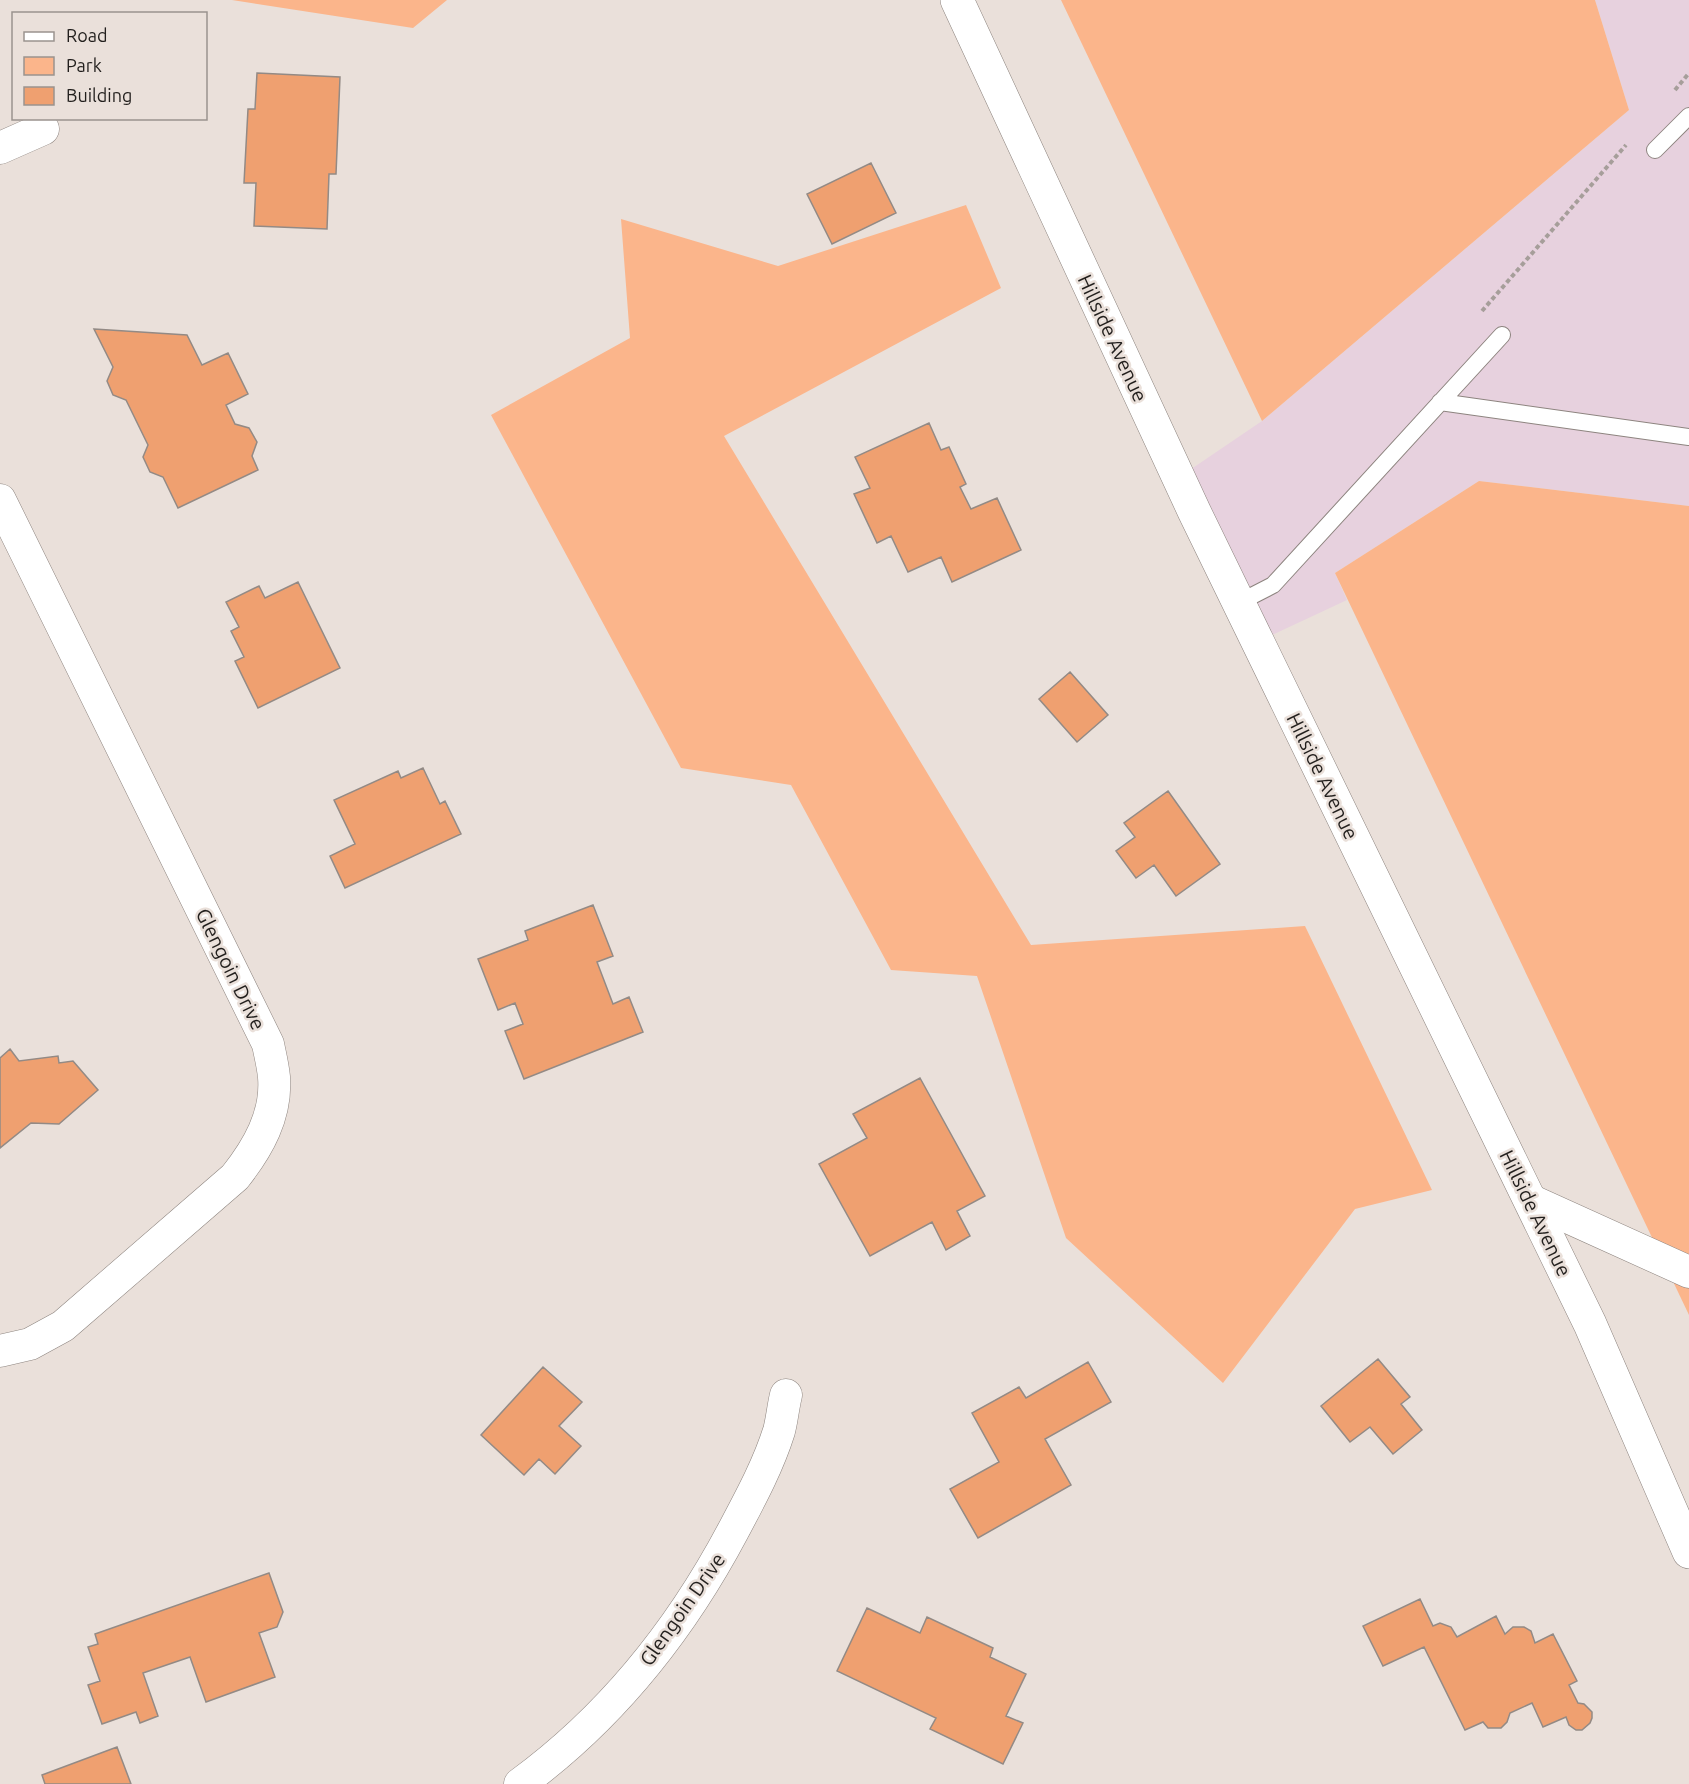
<svg xmlns="http://www.w3.org/2000/svg" width="1689" height="1784" viewBox="0 0 1689 1784" font-family="Ubuntu,sans-serif">
<rect width="100%" height="100%" fill="#eae0da"/>
<path fill="#e7d1de" d="M1595,0h94v506l-210,-25 -144,92 12,27 -90,42 -79,-164 84,-57 367,-311z"/>
<path fill="#fbb58b" d="M232,0h215l-34,28z
M1061,0h534l34,110 -367,311z
M966,205l35,83 -277,148 307,509 274,-19 127,264 -77,19 -132,174 -157,-145 -89,-262 -86,-6 -100,-185 -110,-17 -190,-353 139,-77 -9,-119 157,47z
M1479,481l210,25v809l-354,-742z"/>
<path fill="#efa070" stroke="#938a85" stroke-width="1.5" d="M257,73l83,4 -4,97h-7l-2,55 -73,-3 2,-43h-12l4,-74h7z
M871,163l25,50 -64,31 -25,-50z
M94,329l93,6 15,30 26,-12 20,41 -22,11 9,19 14,4 8,14 -5,14 6,14 -80,38 -15,-31 -13,-5 -7,-15 5,-12 -22,-45 -13,-5 -6,-14 6,-14z
M929,423l12,27 8,-3 17,37 -6,3 11,22 26,-11 24,52 -69,32 -11,-25 -33,15 -17,-36 -14,7 -23,-49 16,-6 -15,-31z
M298,582l42,86 -82,40 -23,-47 9,-4 -13,-26 8,-4 -13,-25 33,-16 6,12z
M1070,672l38,43 -31,27 -38,-43z
M423,768l17,36 5,-3 16,33 -116,54 -15,-32 25,-12 -21,-44 64,-29 3,7z
M1168,791l52,73 -44,32 -22,-31 -18,13 -20,-27 19,-14 -11,-14z
M593,905l20,51 -16,6 16,42 16,-7 14,35 -119,47 -19,-48 18,-7 -8,-21 -17,7 -20,-51 50,-19 -3,-9z
M10,1049l9,12 39,-5 1,7 14,-2 25,29 -39,34 -28,-1 -31,25v-90z
M920,1078l65,118 -28,15 13,25 -24,14 -14,-28 -62,34 -51,-92 48,-26 -14,-24z
M1378,1359l32,38 -9,7 21,26 -29,24 -23,-27 -20,15 -29,-36z
M1088,1362l23,40 -66,37 26,46 -93,53 -28,-49 49,-27 -27,-49 47,-26 7,11z
M543,1367l39,35 -23,24 22,20 -26,28 -16,-15 -15,16 -43,-40z
M269,1573l14,39 -6,15 -18,6 16,44 -69,25 -16,-45 -47,16 15,43 -18,7 -4,-11 -34,12 -14,-39 12,-4 -12,-34 10,-3 -3,-10z
M1420,1599l13,27 7,-3 11,4 6,10 39,-21 9,18 8,-7h11l7,4 4,12 18,-9 24,47 -8,4 9,18 6,1 8,8v6l-2,5 -8,7h-6l-7,-5 -3,-8 -23,10 -11,-24 -22,10 -3,9 -6,6h-13l-5,-6 -18,8 -41,-83 -41,19 -20,-40z
M867,1608l53,25 7,-16 66,31 -3,9 36,17 -20,42 17,7 -20,41 -73,-35 6,-11 -99,-47z
M117,1747l14,37h-86l-3,-9z"/>
<g fill="none" stroke-linecap="round" stroke-linejoin="round">
<defs>
<path id="lane" d="M1655,150l34,-34
M1440,402l249,35
M1238,603l35,-18 229,-250"/>
<path id="street" d="M0,148l43,-19
M0,500l268,544c2,10 5,22 6,33 3,38 -16,71 -39,100l-172,149 -33,18 -30,7
M1530,1200l159,72
M520,1784c90,-66 161,-155 213,-253 17,-32 35,-65 46,-100 3,-11 4,-24 7,-36"/>
<path id="secondary" d="M957,0l237,511 396,813 99,228"/>
</defs>
<use href="#lane" stroke="#8d847f" stroke-width="18"/>
<use href="#street" stroke="#8d847f" stroke-width="33"/>
<use href="#secondary" stroke="#8d847f" stroke-width="34"/>
<path stroke="#a69e9a" stroke-width="4" stroke-dasharray="4.5 3" stroke-linecap="butt" d="M1675,90l14,-17
M1482,311l144,-166"/>
<use href="#lane" stroke="#fff" stroke-width="16"/>
<use href="#street" stroke="#fff" stroke-width="32"/>
<use href="#secondary" stroke="#fff" stroke-width="33"/>
</g>
<g text-anchor="middle" dominant-baseline="central" stroke-width="5" stroke-linejoin="round" paint-order="stroke">
<g font-size="20" fill="#221f1d" stroke="#eae0da">
<text transform="translate(1113 338) rotate(65)">Hillside Avenue</text>
<text transform="translate(1323 776) rotate(64)">Hillside Avenue</text>
<text transform="translate(231 969) rotate(64)">Glengoin Drive</text>
<text transform="translate(1536 1213) rotate(64)">Hillside Avenue</text>
<text transform="translate(682 1609) rotate(-55)">Glengoin Drive</text>
</g>
</g>
<rect x="12" y="12" width="195" height="108" fill="#eae0da" stroke="#9a938e" stroke-width="1.5"/>
<rect x="24" y="32" width="30" height="9" fill="#ffffff" stroke="#9a938e" stroke-width="1.5"/>
<text x="66" y="42" font-size="18" fill="#221f1d">Road</text>
<rect x="24" y="57" width="30" height="18" fill="#fbb58b" stroke="#9a938e" stroke-width="1.5"/>
<text x="66" y="72" font-size="18" fill="#221f1d">Park</text>
<rect x="24" y="87" width="30" height="18" fill="#efa070" stroke="#9a938e" stroke-width="1.5"/>
<text x="66" y="102" font-size="18" fill="#221f1d">Building</text>
</svg>
